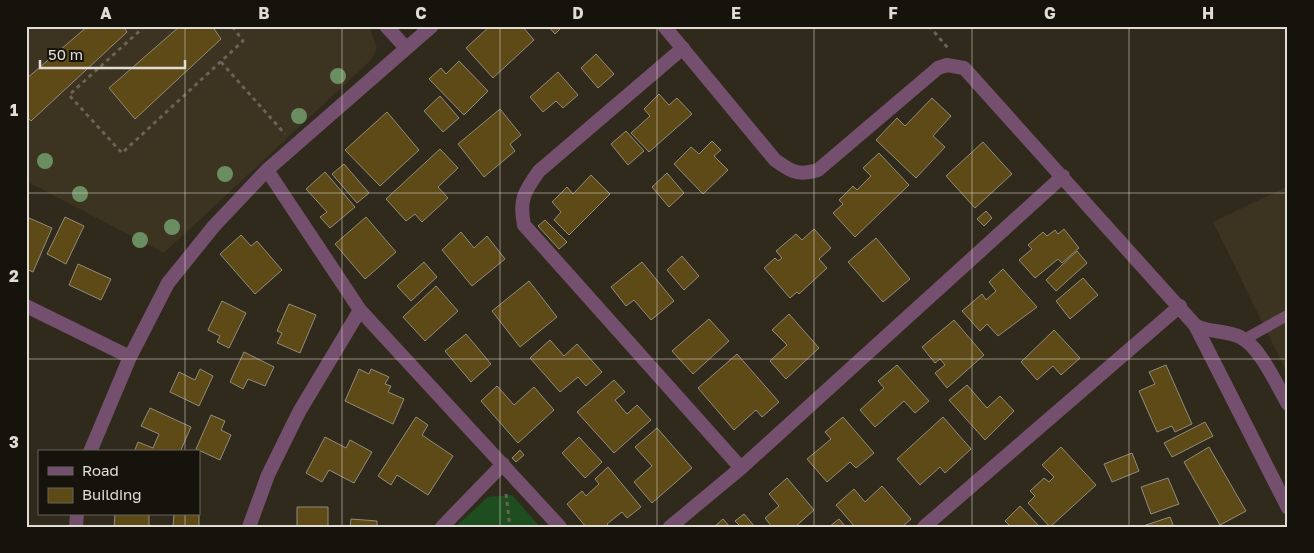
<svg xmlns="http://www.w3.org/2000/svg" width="1314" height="553" viewBox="0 0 1314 553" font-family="'Golos Text',sans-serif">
<rect width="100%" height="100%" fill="#302a1d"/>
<path fill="#3c3320" d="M26,26h343l8,22 -6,12 -207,193 -138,-72z
M1288,186v189l-75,-153z"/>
<path fill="#1e4d20" d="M512,495l28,32h-85l33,-30z"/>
<path fill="#5d4a17" stroke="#928b7c" d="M88,26h35l4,6 -96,89 -5,-5v-37z
M180,26h32l9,13 -86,80 -26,-31z
M490,26h32l12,14 -41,38 -27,-30z
M548,26h15l-8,8z
M596,54l18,20 -16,14 -17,-20z
M459,61l29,30 -24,24 -35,-36 12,-11 5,6z
M558,72l20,23 -15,13 -7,-7 -13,11 -13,-15z
M659,94l10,11 8,-7 15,16 -43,38 -18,-19 19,-17 -6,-7z
M440,96l19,22 -16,14 -19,-21z
M932,98l19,18 -18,20 12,11 -29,31 -40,-38 21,-22 8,8z
M500,109l21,26 -11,9 5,7 -31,26 -26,-33z
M387,112l32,38 -39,36 -35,-36z
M626,131l18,20 -16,14 -17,-21z
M712,141l9,9 -7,6 14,14 -25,24 -29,-30 17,-17 8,7z
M983,142l29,32 -37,34 -29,-32z
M440,149l18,19 -20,19 10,11 -26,24 -7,-8 -9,7 -20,-22z
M879,153l30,32 -54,52 -22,-24 10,-9 -4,-4 14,-14 4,4 14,-14 -8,-8z
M344,164l25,29 -12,10 -25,-29z
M325,172l30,35 -25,21 -10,-11 7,-5 -21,-23z
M667,173l17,20 -15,14 -17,-20z
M591,175l19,19 -41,41 -15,-15 7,-8 -9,-10 15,-15 6,7z
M986,211l6,7 -8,8 -7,-7z
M65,217l19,9 -18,38 -19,-10z
M366,217l30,35 -31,27 -30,-35z
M29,218l23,10 -19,44 -7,-3v-44z
M545,220l22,22 -8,7 -21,-23z
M814,229l17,19 -12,11 8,9 -28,26 -2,-2 -7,6 -26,-30 11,-10 3,3 4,-3 -6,-7 20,-17 6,6z
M1064,229l15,19 -17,15 -4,-4 -23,19 -16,-18 13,-11 -4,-4 15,-13 4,4 8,-6 3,4z
M461,232l13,16 13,-12 18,23 -33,27 -30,-36z
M241,235l10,11 6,-5 25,29 -27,24 -35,-40z
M876,238l34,41 -27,23 -35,-40z
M1077,251l10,12 -31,28 -10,-11z
M682,256l17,20 -15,14 -17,-20z
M424,262l13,15 -26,24 -14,-15z
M642,262l32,39 -23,19 -17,-20 -8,6 -15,-19z
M78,264l33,15 -10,21 -32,-15z
M1003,269l34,38 -39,29 -11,-12 -7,7 -18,-20 20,-17 4,6 10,-9 -7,-9z
M1083,278l15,17 -28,24 -14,-18z
M529,281l28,36 -37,30 -28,-36z
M436,286l22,25 -33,30 -22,-24z
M222,301l24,12 -17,35 -12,-6 3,-6 -12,-6z
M289,304l27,11 -16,38 -23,-10 5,-10 -5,-2z
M789,314l30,34 -33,31 -16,-18 17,-16 -15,-15z
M709,319l20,22 -36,33 -21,-23z
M954,320l30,35 -37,33 -12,-15 10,-8 -5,-6 -5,4 -13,-16z
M1054,330l26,28 -19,17 -8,-9 -16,14 -16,-18z
M466,334l25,30 -20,18 -26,-31z
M550,340l14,16 13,-12 25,28 -16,14 -8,-9 -18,15 -30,-34z
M244,352l30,15 -9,19 -17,-7 -5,10 -13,-7z
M737,354l42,48 -17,15 -6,-7 -22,20 -36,-42z
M897,365l32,36 -14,12 -11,-12 -29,26 -15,-17 24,-22 -6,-7z
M1166,365l26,59 -17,8 -3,-6 -15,6 -18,-41 16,-7 -6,-12z
M200,369l13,7 -14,30 -29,-14 9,-20 16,8z
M359,369l10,5 2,-5 18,8 -4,7 6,2 -3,6 16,7 -11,25 -48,-23z
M614,380l11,12 -10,8 12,14 10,-9 14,15 -37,33 -37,-41z
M967,385l20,23 13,-12 14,15 -29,29 -36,-40z
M497,386l17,19 20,-18 20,23 -36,33 -37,-42z
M150,408l41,19 -11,25h-46l4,-10 15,6 6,-14 -18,-8z
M211,415l14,6 -4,9 10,5 -11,25 -24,-11z
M416,417l12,8 -6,10 31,21 -25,39 -31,-20 -6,10 -13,-9z
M843,417l31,36 -18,15 -6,-6 -23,20 -20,-23 24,-20 -6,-7z
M943,417l28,32 -26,24 -5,-6 -20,18 -23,-26z
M1205,422l8,14 -41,21 -8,-14z
M657,428l35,40 -40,35 -18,-21 18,-16 -17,-19z
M325,437l21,11 4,-8 22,12 -18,31 -25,-13 -7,12 -16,-9z
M579,437l23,25 -17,16 -23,-25z
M1061,447l35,38 -46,42 -22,-24 7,-7 -5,-5 14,-13 5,4 5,-5 -12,-12z
M1209,447l37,64 -26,14 -36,-63z
M520,450l4,5 -8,7 -4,-4z
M1132,453l7,18 -27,11 -8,-18z
M608,467l33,40 -14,11 -5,-6 -15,12 3,3h-24l-19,-23 15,-13 4,5 13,-12 -4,-5z
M787,478l27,32 -19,17h-23l-7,-9 14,-12 -10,-12z
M1168,478l11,26 -28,10 -10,-27z
M882,486l29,33 -9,8h-47l-19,-22 18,-16 11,13z
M199,498v29h-26l1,-13h25z
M1020,506l20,21h-29l-6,-6z
M297,507h31v20h-31z
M115,514h34v13h-35z
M744,514l11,13h-14l-6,-6z
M1170,517l4,10h-34z
M351,519l26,2v6h-27z
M723,519l7,8h-16z
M839,519l7,8h-17z"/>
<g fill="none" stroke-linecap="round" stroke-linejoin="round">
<path stroke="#696358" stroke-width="3" stroke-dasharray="4 4" stroke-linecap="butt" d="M145,26l-76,69 53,58 121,-112 -11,-15
M929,26l19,22
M221,62l64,72
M506,494l4,33"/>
<path stroke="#754f6e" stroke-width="11" d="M1245,339l43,-24"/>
<path stroke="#754f6e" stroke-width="14" d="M386,26l20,22
M664,26l111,134c17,12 22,16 43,10l120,-102 9,-3 17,3 231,257c14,8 31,5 45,12 20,9 37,49 48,67
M683,48l-144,123c-15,21 -20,29 -15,54l217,243 322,-292
M267,170l93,140 200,217
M26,306l104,51
M1195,325l93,183
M90,452l40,-95 38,-74 46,-57 53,-56 165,-144
M76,527l1,-13
M249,527l19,-52 31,-63 61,-102
M442,527l61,-63
M670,527l71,-59
M924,527l256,-221"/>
</g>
<g fill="#6a8e61">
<circle cx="338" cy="76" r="8"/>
<circle cx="299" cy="116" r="8"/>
<circle cx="45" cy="161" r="8"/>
<circle cx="225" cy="174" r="8"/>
<circle cx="80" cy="194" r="8"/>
<circle cx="172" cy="227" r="8"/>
<circle cx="140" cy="240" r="8"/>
</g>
<path fill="none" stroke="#e1ddd5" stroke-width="1" stroke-opacity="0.55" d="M185,26v426M342,26v501M500,26v501M657,26v501M814,26v501M972,26v501M1129,26v501M26,193h1262M26,359h1262M185,514v13"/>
<rect width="1314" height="553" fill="none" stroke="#16130d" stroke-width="55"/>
<rect x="38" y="450" width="162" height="65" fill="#16130d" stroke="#67645d"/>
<rect x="48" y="467" width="25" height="8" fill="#754f6e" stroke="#67645d"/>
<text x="82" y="476" font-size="15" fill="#e1ddd5">Road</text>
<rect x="48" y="488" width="25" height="15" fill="#5d4a17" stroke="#67645d"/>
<text x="82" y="500" font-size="15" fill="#e1ddd5">Building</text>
<path d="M40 60v8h145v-8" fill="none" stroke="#e1ddd5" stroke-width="2.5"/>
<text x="48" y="60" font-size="15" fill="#e1ddd5" stroke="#16130d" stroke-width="4" paint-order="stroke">50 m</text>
<rect x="28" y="28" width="1258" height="498" fill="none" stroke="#e1ddd5" stroke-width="2"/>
<g font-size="16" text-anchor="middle" font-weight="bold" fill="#e1ddd5">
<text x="106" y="19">A</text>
<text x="264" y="19">B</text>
<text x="421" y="19">C</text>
<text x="578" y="19">D</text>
<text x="736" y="19">E</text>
<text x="893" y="19">F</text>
<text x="1050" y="19">G</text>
<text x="1208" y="19">H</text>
<text x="14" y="116">1</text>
<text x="14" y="282">2</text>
<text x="14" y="448">3</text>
</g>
</svg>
